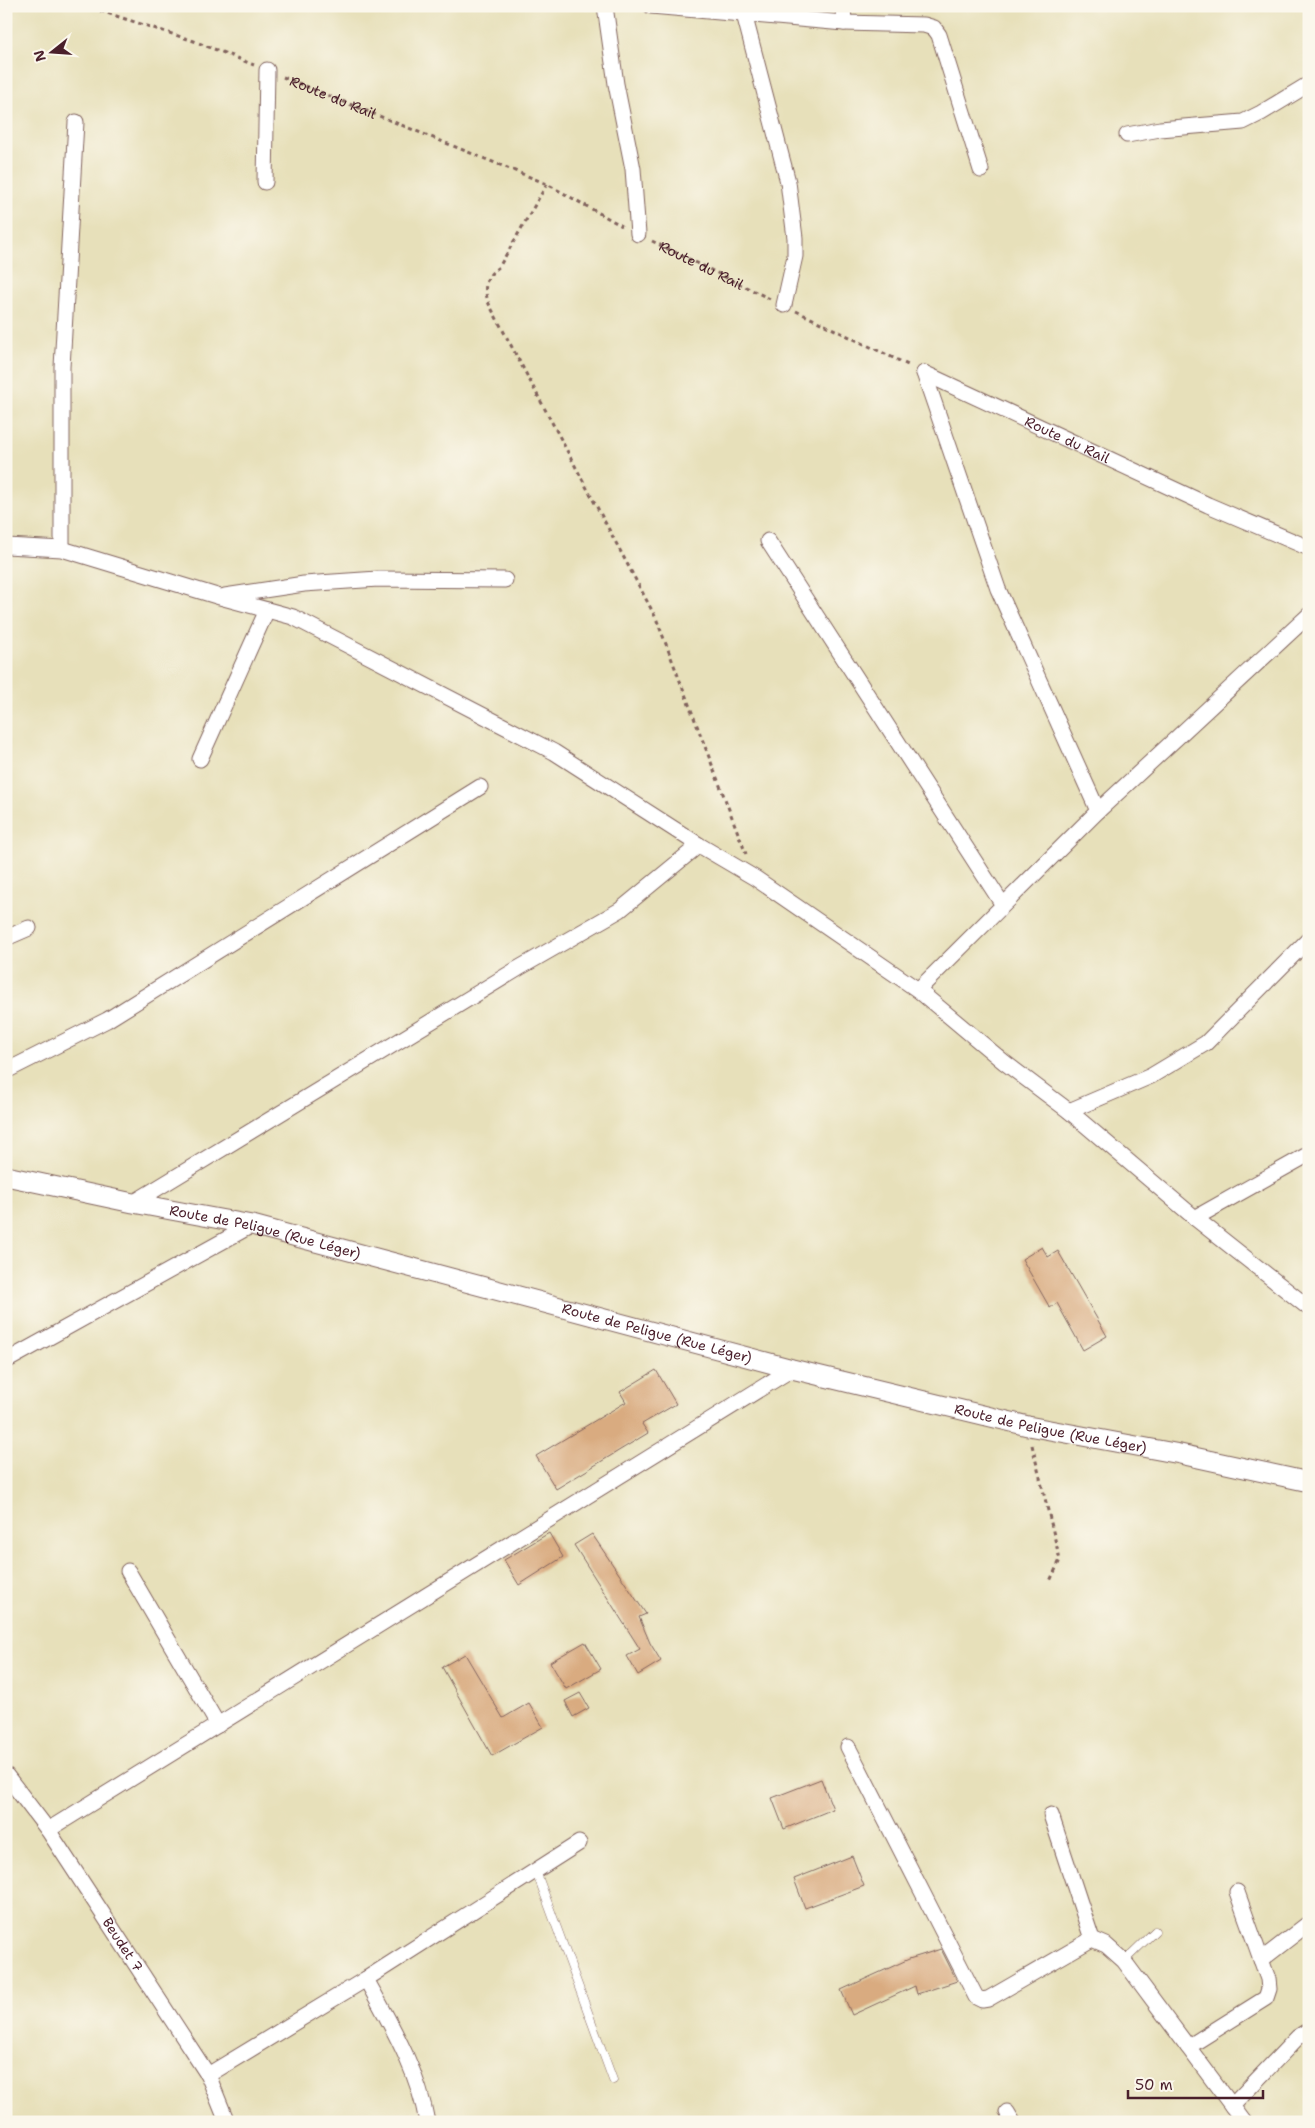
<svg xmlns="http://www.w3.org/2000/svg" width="1315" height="2128" viewBox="0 0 1315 2128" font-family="'Shantell Sans',sans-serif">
<rect width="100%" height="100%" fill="#fbf7ec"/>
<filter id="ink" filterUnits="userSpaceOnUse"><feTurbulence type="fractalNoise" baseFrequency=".02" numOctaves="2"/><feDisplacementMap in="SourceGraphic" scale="10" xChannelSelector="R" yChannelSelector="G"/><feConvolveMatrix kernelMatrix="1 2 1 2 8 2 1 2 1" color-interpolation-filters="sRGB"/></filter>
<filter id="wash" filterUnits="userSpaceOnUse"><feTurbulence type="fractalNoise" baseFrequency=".0096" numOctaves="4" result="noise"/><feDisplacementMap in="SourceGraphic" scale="20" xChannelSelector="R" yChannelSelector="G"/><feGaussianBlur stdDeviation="1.12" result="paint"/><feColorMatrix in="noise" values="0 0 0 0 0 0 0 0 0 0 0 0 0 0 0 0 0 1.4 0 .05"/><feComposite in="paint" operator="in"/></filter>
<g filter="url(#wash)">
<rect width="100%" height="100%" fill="#e7e0ba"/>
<g id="blocks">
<path fill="#d9ab80" d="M1042,1247l6,10 10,-6 49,85 -24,14 -26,-47 -7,5 -28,-49z
M656,1370l20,34 -34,20 6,9 -92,56 -20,-33 90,-54 -6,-10z
M549,1533l14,24 -44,28 -15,-25z
M592,1534l54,80 -7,3 11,26 11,18 -23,14 -11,-19 13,-7 -66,-104z
M585,1642l16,27 -35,20 -16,-27z
M465,1654l38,64 26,-15 14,24 -51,29 -50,-89z
M580,1693l9,15 -16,9 -8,-16z
M821,1779l12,30 -49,20 -12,-31z
M852,1856l12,30 -59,22 -11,-29z
M941,1949l16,32 -40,13 -2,-8 -63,29 -11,-25 68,-31z"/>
</g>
</g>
<g filter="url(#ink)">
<use href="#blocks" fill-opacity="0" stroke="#81635d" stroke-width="1"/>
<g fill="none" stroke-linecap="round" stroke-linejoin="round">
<defs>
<path id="service" d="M536,1871l77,209
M1124,1961l31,-30"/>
<g id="minor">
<path d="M605,6l11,78 17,85 5,65"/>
<path d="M651,6l193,17 80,2 10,3 5,7 42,135"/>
<path d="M843,6l1,17"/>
<path d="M744,14l44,168 7,56v18l-11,49"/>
<path d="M1127,135l33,-6 83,-7 18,-9 48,-29"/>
<path d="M265,182l2,-112"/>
<path d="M924,373l74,216 100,222"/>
<path id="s3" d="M924,373l284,132 101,43"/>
<path d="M768,541l235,364"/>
<path d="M6,546l56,3 158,48 73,20 261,135 145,93 56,33 163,112 86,72 65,49 126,107 114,90"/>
<path d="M62,549v-182l14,-245"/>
<path d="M225,596l79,-12 74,-5 127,1"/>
<path d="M200,759l67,-149"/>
<path d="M6,938l23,-10"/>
<path d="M918,990l180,-179 211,-196"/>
<path d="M6,1071l101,-51 373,-233"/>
<path d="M1069,1111l82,-35 55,-33 103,-104"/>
<path d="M133,1203l386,-235 101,-58 79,-65"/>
<path d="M1195,1218l114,-64"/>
<path d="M6,1361l246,-136"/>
<path d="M128,1571l90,154"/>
<path d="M848,1747l128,250 6,3 6,-1 104,-60 14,6 18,16 120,161"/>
<path id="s4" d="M6,1775l42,55 160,245 19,47"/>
<path d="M1051,1815l41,124"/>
<path d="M48,1830l744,-461"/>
<path d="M1261,1960l48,-37"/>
<path d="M366,1979c25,46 52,91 61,143"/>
<path d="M1188,2047l78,-49 3,-9 -1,-10 -31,-87"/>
<path d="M208,2075l158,-96 213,-136"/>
<path d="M1232,2106l66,-69 11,-7"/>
<path d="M1007,2112l6,10"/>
</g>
<g id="tertiary">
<path id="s5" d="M6,1176l127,27 119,22 540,144 236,57 152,28 129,28"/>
</g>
</defs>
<use href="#service" stroke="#81635d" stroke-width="9"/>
<use href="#minor" stroke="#81635d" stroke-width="17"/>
<use href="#tertiary" stroke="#81635d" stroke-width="21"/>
<g stroke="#81635d" stroke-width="3" stroke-dasharray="4 4" stroke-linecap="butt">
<path d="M85,6l109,35 60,24"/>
<path id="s1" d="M283,77l264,107 75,42"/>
<path d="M547,184l-48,83c-15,10 -16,21 -10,37l167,314 90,236"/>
<path id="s2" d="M652,241l118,58"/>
<path d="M796,311l114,55"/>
<path d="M1032,1445l28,115 -11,23"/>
</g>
<use href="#service" stroke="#fff" stroke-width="8"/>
<use href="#minor" stroke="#fff" stroke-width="15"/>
<use href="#tertiary" stroke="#fff" stroke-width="19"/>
</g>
</g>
<g text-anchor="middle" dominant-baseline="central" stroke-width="4" stroke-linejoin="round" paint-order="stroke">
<g font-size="14" fill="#4a1f2b" stroke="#fbf7ec">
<text stroke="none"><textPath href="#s1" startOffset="54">Route du Rail</textPath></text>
<text stroke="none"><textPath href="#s2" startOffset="55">Route du Rail</textPath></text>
<text stroke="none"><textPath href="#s3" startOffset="158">Route du Rail</textPath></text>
<text stroke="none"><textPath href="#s5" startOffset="265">Route de Peligue (Rue Léger)</textPath></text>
<text stroke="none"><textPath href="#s5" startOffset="670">Route de Peligue (Rue Léger)</textPath></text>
<text stroke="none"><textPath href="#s5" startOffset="1075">Route de Peligue (Rue Léger)</textPath></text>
<text stroke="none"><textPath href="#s4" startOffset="206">Beudet 7</textPath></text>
</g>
</g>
<rect width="1315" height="2128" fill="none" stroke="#fbf7ec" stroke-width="25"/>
<g transform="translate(52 52) rotate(253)" stroke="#fbf7ec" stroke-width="4" paint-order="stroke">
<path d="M0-4L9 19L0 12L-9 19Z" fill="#4a1f2b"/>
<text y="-8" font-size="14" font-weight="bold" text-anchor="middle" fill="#4a1f2b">N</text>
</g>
<path d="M1128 2090v8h135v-8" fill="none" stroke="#4a1f2b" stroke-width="2.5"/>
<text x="1135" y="2090" font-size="15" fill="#4a1f2b" stroke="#fbf7ec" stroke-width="4" paint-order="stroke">50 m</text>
</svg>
